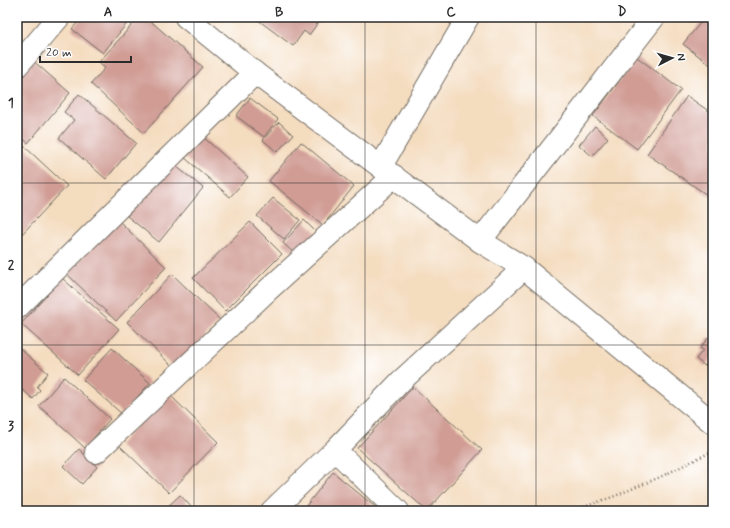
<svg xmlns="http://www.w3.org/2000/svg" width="730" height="528" viewBox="0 0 730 528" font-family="Mynerve,sans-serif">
<rect width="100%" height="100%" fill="#fff"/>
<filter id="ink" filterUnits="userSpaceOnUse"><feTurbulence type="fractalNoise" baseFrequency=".025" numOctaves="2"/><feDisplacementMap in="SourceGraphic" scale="8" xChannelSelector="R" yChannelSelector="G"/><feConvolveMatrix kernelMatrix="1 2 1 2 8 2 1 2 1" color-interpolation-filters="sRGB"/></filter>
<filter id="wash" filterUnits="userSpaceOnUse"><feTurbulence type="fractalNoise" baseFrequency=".012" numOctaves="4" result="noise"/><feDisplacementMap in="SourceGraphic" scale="16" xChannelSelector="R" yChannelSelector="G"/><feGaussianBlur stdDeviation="0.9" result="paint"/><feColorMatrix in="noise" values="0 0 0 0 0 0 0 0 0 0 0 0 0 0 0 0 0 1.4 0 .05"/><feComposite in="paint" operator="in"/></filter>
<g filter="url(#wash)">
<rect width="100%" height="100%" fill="#f4dcbf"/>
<g id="blocks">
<path fill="#d09c94" d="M82,17h50l-29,36 -31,-24z
M139,17h7l57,50 -59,66 -53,-49 14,-16 -6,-6z
M254,17h62l4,3 -11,15 -5,-4 -11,15z
M705,17h8v50l-30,-23z
M637,57l44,33 -44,59 -44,-33z
M31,59l39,34 -42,50 -11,-10v-58z
M79,94l57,49 -30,36 -47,-41 15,-18 -10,-8z
M687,96l26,18v85l-66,-45z
M250,98l28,21 -14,18 -28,-21z
M279,122l14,13 -16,17 -14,-12z
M595,126l13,12 -16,18 -13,-11z
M202,136l46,41 -18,20 -46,-40z
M301,142l53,44 -31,39 -54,-44z
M24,146l43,40 -45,48 -5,-5v-43l3,-3 -3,-2v-28z
M171,162l32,26 -44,54 -32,-26z
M273,198l27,22 -16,19 -27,-23z
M118,220l48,47 -50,54 -49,-47z
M304,220l14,14 -21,22 -14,-13z
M250,222l32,32 -57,57 -32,-33z
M172,274l48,46 -46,48 -47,-46z
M62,278l57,51 -41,46 -57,-51z
M709,337l4,4v17l-1,-1 -7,9 -9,-7 7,-9 -3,-2z
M17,346l31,27 -11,14 3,3 -7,9 -16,-14z
M112,348l38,35 -28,31 -39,-34z
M64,377l46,42 -25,29 -46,-42z
M413,387l69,63 -55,61 -70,-63z
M168,393l50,49 -49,51 -50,-48z
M79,449l18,18 -15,17 -19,-18z
M333,472l47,39h-78z
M180,495l15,16h-32z"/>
</g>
</g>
<g filter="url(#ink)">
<use href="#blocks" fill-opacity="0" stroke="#71695f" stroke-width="1"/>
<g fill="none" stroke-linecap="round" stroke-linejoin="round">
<defs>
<path id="street" d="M17,66l42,-49
M381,166l87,-149
M480,241l174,-224
M17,308l238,-235
M335,450l63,61
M96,452l173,-163 125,-113
M272,511l63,-61 66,-69 123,-113"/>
<path id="secondary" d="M186,17l69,56 225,168 44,27 189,155"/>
</defs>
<use href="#street" stroke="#71695f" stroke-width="24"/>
<use href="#secondary" stroke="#71695f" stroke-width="24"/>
<path stroke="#71695f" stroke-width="2.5" stroke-dasharray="1 3" stroke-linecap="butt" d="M572,511l43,-15 43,-18 55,-27"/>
<use href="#street" stroke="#fff" stroke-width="22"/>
<use href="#secondary" stroke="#fff" stroke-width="22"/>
</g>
</g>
<path fill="none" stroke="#2b2b2b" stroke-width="1" stroke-opacity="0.55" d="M194,17v494M365,17v494M536,17v494M17,183h696M17,345h696"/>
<rect width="730" height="528" fill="none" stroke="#fff" stroke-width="44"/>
<g transform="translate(672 58) rotate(84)" stroke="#ffffff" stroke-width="3" paint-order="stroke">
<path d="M0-3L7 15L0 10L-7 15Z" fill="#2b2b2b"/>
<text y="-6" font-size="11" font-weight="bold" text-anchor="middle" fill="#2b2b2b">N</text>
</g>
<path d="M40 56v6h91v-6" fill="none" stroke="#2b2b2b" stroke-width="2"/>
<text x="46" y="56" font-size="12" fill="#2b2b2b" stroke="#ffffff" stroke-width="3" paint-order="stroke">20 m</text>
<rect x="22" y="22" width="686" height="484" fill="none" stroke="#2b2b2b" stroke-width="1.5"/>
<g font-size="13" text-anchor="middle" font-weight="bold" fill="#2b2b2b">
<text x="108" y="16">A</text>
<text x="279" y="16">B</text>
<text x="451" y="16">C</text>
<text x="622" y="16">D</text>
<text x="11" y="107">1</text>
<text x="11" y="269">2</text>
<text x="11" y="430">3</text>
</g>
</svg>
